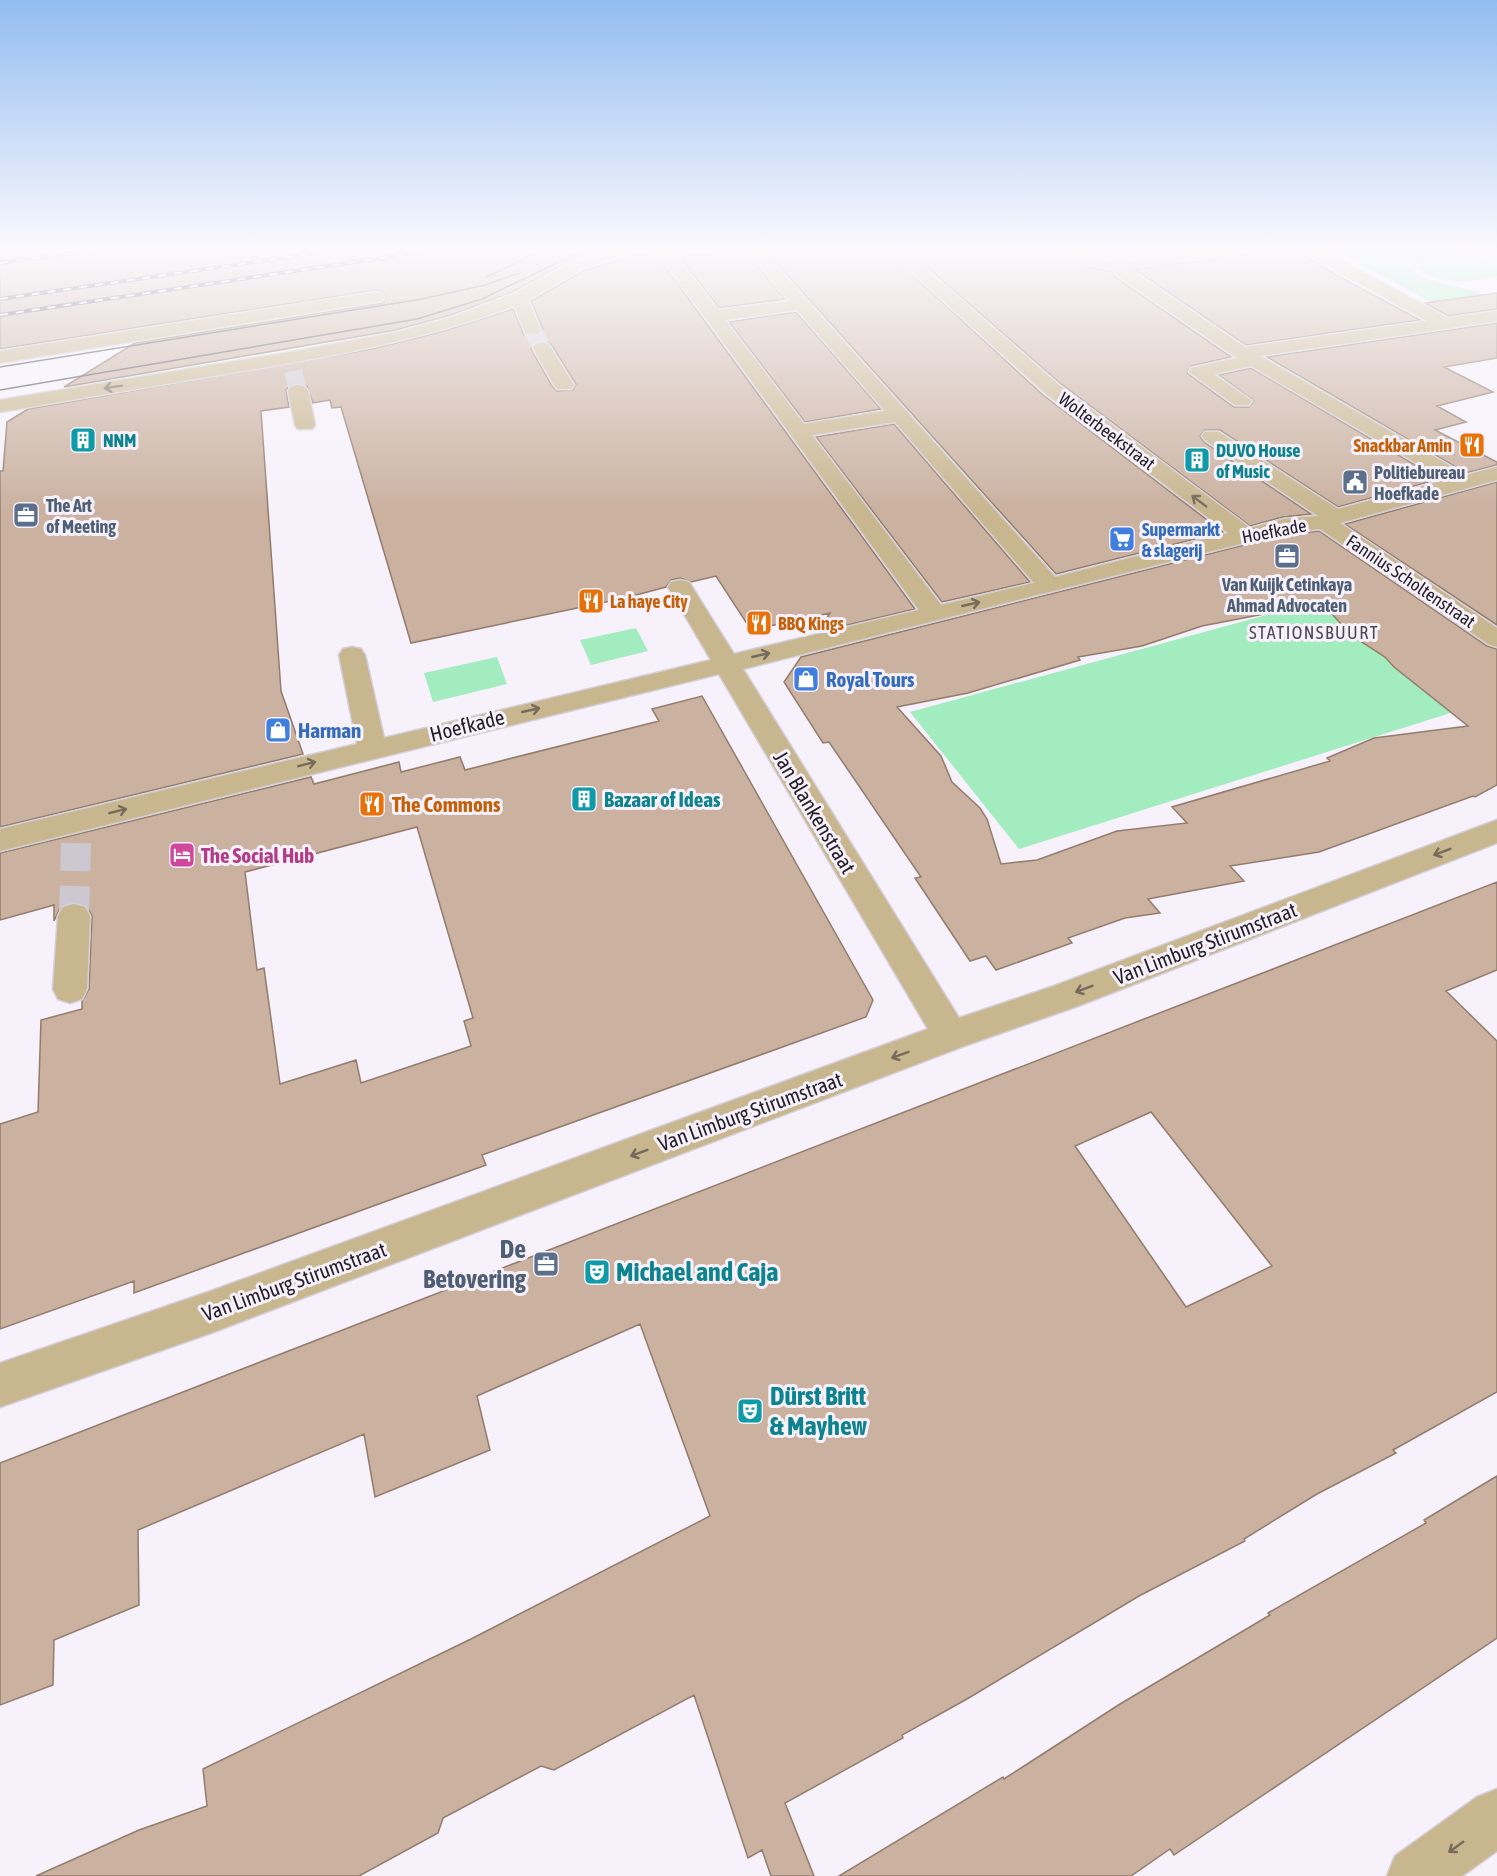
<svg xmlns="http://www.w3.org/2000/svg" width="1497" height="1876" viewBox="0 0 1497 1876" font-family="'Asap Condensed',sans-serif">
<rect width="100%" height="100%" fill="#f6f1fb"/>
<path fill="#a2ecbf" d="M1331,248h81v2h36l49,12v14c-26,7 -55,10 -78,-7l1,-10 -11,-2 -2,11 18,11 49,12 23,12 -59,3z
M1318,601l142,109 -441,139 -109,-137z
M636,628l12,23 -57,14 -11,-25z
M497,657l10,27 -74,18 -9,-29z"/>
<path fill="#cab1a0" stroke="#937c6c" stroke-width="1.5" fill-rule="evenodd" d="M0,248h586l1,6 -18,7 -57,31 -61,23 -55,15 -332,57 71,-44 247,-40 4,-7 -4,-5 -6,-1 -376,59z
M763,248h120l160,147 180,137 -167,42z
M905,248h159l22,18 26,6 3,5 116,80 -40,9 -4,7 47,34h15l5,-6 -35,-26 32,-7 188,111 -101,28 -118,-77h-15l-5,6 4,6 107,72 -28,3 -33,9 -190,-143z
M1088,248h111l-81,11 -19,-4z
M1257,248h40l3,5 42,25 78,42 -174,25 -112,-76 113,-14 7,-2z
M743,250l42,49 -66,9 -39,-51z
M655,253l260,356 -97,23 12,-19 -79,17 -35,-54 -25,6 -11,-4 -9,2 -5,7 -41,11 -214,45 -70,-236 -9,1 -2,-8 -17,3 -6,-17 -10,-3 -7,2 -4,5 3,17 -28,4 20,280 22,63 -303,73v-356h3l4,-49 21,-13 344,-60 72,-18 69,-22 11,26 14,1 5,-7 -12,-28 52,-30 52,-16zM542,341l6,1 5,5 23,37 -3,6 -16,1 -5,-5 -21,-37 3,-6z
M1497,293v16l-49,7 -23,-13z
M796,312l85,97 -76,13 -76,-100z
M1497,323v35l-53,9 49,25 -56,14 29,16 -31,8 62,32v3l-31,8 -199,-116z
M894,424l136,158 -88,20 -126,-165z
M1497,482v143l-152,-101z
M1319,531l168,115 10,3v136l-22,12 -2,-1 -154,56 -89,14 14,15 -96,18 12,14 -35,5 -57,20 4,5 -76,27 -10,-14 -16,5 -55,-83 6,-1 -92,-135 -6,1 -39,-61 17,-25 483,-122zM1322,603l29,32 34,22 9,10 74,59 -94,12 -47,20 3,3 -158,46 15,16 -70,8 -80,29 -36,4 -14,-45 -7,-11 -28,-26 -11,-26 -44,-49 71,-14 112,-33 -2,-3 64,-11 60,-20z
M702,696l171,304 -7,17 -384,138 4,10 -352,128v-12l-134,48v-205l38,-12 3,-92 41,-11v-8l7,-12 3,-73 -6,-11 -13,-3 -12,4 -7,15v-16l-54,15v-67l311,-76 3,7 85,-22 2,10 59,-15 5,13 194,-49 -7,-12zM417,827l56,191 -9,3 7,25 -110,37 -5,-23 -76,24 -16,-116 -7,2 -12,-98z
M1497,882v88l-51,21 51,50v351l-104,58 3,3 -79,41 -73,45 1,2 -106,55 -172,103 -65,36 1,3 -118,65 29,73h-43l-9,-26 -14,8 -54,-163 -140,75 -13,-4 -98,52 -5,15 -79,43h-323l103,-46 68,-24 -4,-37 268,-130 239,-123 -70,-192 -163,72 13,54 -115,47 -11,-63 -226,96 1,75 -85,35 -1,45 -53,20v-242zM1151,1112l121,154 -86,41 -111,-161z
M1497,1476v162l-323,217 -4,-6 -39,27h-292l164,-99 1,2 116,-75 150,-89 -2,-2 158,-90 -2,-3z"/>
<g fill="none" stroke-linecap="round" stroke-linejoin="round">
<path stroke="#ccc7d1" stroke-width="18" stroke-dasharray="18 9" stroke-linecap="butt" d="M532,330l10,18
M293,371l5,20"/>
<path stroke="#ccc7d1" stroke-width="30" stroke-dasharray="30 15" stroke-linecap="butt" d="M74,916l2,-73"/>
<defs>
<path id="minor" d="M611,248h22l-2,3 -49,18 -54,31 13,30 -3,4h-12l-12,-28c-93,35 -191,52 -289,68 -75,13 -150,25 -225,38v-12l291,-48 106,-20 55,-15 61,-23 57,-31z
M658,248h12l48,62 71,-9 -45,-53h16l295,329 173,-44 -183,-140 -160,-145h17l157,137 191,143 34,-9 34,-3 -113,-76 -3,-4 3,-4h14l119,77 107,-29 -194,-114 -37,8 38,27 -3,4h-14l-46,-33 2,-4 46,-10 -121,-83 -3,-5 -26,-6 -21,-16h18l14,9 20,4 95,-13h42l-2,3 -6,2 -119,15 117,79 182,-26 -126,-70 -2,-3h19l130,70 49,-7v10l-237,35 206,119 31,-8v13l-157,43 157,105v19l-9,-3 -168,-115 -36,4 -541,136 216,349 95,-32 443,-166v23l-419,163 -114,40 -753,287 -211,74v-44l211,-72 717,-262 -209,-355 -719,177v-22l357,-85 -18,-89 4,-6 9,-2 9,2 4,6 19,83 327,-78 -43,-73 3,-5 9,-2 9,2 45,72 185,-44 -261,-357 -2,-3zM797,310l88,101 -81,13 -79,-104zM895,422l139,161 -93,22 -129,-170z
M376,292l6,1 2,4 -2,4 -382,62v-12z
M542,343l6,1 3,4 23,37 -3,4h-14l-3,-4 -21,-37 3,-4z
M298,385l7,2 3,4 7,34 -3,4h-14l-3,-4 -7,-34 3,-4z
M74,904l11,3 5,9 -3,73 -5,10 -12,4 -12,-4 -5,-10 5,-73 5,-9z
M1497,1789v62l-35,25h-75l8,-20 82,-59z"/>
</defs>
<use href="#minor" stroke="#d4cfd9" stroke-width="3"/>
<use href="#minor" fill="#c8b68f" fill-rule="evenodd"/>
<path stroke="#58535c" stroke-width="1.5" d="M486,277l62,-29
M0,367l422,-68 63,-14 34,-12
M0,390l417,-71 65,-20 106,-51"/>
<defs>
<path id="rail" d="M0,263l114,-15
M0,299l351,-51
M0,315l449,-67"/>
</defs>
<use href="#rail" stroke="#58535c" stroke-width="4"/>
<use href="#rail" stroke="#f6f1fb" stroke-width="2" stroke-dasharray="8" stroke-linecap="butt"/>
</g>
<defs><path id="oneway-shaft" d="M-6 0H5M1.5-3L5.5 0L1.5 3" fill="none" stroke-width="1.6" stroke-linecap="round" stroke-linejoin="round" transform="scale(1.5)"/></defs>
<g stroke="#766a5b">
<use href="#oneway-shaft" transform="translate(113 387) rotate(171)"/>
<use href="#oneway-shaft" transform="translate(1199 501) rotate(-143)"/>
<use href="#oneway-shaft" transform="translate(971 604) rotate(-13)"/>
<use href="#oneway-shaft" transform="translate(761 655) rotate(-13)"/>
<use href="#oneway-shaft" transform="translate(531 710) rotate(-13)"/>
<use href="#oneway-shaft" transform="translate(307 764) rotate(-14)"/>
<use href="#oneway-shaft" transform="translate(118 811) rotate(-14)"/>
<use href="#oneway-shaft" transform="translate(1442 852) rotate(159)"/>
<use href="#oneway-shaft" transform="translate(1084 989) rotate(159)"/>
<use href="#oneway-shaft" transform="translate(900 1055) rotate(160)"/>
<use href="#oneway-shaft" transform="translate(639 1153) rotate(160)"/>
<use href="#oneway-shaft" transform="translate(1456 1847) rotate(144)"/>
</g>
<linearGradient id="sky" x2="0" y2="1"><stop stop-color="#92bcf0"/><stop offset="0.49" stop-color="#fbf9fd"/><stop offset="1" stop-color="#fbf9fd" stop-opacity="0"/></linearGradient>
<rect width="1497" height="510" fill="url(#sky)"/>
<defs>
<symbol id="building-square" viewBox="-11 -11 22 22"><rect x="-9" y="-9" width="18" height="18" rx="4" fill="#0f9aa8" stroke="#f6f1fb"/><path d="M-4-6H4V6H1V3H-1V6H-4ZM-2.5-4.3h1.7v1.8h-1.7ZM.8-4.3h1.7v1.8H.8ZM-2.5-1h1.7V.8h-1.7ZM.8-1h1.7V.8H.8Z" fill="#fff"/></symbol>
<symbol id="restaurant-square" viewBox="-11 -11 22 22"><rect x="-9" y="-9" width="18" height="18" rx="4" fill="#e8710a" stroke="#f6f1fb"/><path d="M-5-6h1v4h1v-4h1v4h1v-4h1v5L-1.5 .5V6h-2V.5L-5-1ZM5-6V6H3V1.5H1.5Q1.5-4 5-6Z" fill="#fff"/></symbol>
<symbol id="civic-square" viewBox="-11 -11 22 22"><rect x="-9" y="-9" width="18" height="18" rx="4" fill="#5c6f8a" stroke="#f6f1fb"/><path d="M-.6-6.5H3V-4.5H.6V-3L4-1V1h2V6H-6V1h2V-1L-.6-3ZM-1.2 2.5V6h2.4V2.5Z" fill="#fff"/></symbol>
<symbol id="office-square" viewBox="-11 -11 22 22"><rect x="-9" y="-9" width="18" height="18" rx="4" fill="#5c6f8a" stroke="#f6f1fb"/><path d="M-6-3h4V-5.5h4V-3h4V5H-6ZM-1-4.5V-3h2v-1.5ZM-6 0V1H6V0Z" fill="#fff"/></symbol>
<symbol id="supermarket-square" viewBox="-11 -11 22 22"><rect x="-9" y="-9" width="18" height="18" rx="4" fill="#3f7fe0" stroke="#f6f1fb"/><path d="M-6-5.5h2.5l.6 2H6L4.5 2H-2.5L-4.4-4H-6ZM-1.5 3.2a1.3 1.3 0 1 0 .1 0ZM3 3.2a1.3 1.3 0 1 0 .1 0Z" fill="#fff"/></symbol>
<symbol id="shop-square" viewBox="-11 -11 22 22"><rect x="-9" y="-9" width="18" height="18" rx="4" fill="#3f7fe0" stroke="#f6f1fb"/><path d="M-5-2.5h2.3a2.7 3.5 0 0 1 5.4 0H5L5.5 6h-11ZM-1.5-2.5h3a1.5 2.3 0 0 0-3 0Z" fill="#fff"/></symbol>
<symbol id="hotel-square" viewBox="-11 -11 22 22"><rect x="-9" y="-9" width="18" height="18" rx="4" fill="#d1479c" stroke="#f6f1fb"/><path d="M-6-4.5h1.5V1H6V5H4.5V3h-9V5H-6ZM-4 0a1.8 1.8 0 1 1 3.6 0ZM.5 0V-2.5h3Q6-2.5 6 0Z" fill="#fff"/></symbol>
<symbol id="theatre-square" viewBox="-11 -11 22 22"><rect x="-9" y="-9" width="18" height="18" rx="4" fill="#0f9aa8" stroke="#f6f1fb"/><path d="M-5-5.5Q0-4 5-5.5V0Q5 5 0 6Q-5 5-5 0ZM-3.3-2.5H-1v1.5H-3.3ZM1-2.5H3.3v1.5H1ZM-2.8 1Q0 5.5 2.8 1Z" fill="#fff"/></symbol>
</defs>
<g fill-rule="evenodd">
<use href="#building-square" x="68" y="425" width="30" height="30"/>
<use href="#restaurant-square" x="1457" y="430" width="30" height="30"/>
<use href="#building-square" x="1182" y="445" width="30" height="30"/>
<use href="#civic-square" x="1340" y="467" width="30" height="30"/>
<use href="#office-square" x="11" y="500" width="30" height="30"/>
<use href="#supermarket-square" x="1107" y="524" width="30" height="30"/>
<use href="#office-square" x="1272" y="541" width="30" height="30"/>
<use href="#restaurant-square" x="576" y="586" width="30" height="30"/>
<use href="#restaurant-square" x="744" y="608" width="30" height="30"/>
<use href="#shop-square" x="791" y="664" width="30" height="30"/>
<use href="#shop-square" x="263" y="715" width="30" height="30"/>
<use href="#building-square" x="569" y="784" width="30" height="30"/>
<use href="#restaurant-square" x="357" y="789" width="30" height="30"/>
<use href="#hotel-square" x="167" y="840" width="30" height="30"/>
<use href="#office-square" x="531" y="1249" width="30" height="30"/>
<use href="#theatre-square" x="582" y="1257" width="30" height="30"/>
<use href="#theatre-square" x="735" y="1396" width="30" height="30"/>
</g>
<g text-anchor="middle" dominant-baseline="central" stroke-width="6" stroke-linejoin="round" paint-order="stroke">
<g font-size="18" fill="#231e27" stroke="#f6f1fb">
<text transform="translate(1107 431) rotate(37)">Wolterbeekstraat</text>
<text transform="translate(1274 531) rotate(-11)">Hoefkade</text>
<text transform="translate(1411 581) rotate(34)">Fannius Scholtenstraat</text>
</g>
<g font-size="18" font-weight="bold" fill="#0d838f" stroke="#f6f1fb" text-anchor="start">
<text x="103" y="440">NNM</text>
<text x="1216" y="450">DUVO House<tspan x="1216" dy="21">of Music</tspan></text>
</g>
<g font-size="18" font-weight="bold" fill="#c56008" stroke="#f6f1fb" text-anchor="start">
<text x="1452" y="445" text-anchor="end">Snackbar Amin</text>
<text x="610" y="601">La haye City</text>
<text x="778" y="623">BBQ Kings</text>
</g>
<g font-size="18" font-weight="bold" fill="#4e5e75" stroke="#f6f1fb" text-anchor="start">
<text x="1374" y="472">Politiebureau<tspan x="1374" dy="21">Hoefkade</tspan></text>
<text x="46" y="505">The Art<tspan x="46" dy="21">of Meeting</tspan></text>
<text x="1287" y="584" text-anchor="middle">Van Kuijk Cetinkaya<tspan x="1287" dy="21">Ahmad Advocaten</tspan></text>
</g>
<g font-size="18" font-weight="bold" fill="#366cbe" stroke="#f6f1fb" text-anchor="start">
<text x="1142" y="529">Supermarkt<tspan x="1142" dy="21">&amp; slagerij</tspan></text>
</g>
<g font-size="18" letter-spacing="1.5" fill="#4f445a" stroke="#f6f1fb">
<text x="1314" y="632">STATIONSBUURT</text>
</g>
<g font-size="21" font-weight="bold" fill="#366cbe" stroke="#f6f1fb" text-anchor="start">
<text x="826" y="679">Royal Tours</text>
<text x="298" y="730">Harman</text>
</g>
<g font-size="21" fill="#231e27" stroke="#f6f1fb">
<text transform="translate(467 725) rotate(-14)">Hoefkade</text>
<text transform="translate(815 812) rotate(59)">Jan Blankenstraat</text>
<text transform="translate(1205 943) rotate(-21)">Van Limburg Stirumstraat</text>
<text transform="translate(750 1111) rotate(-20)">Van Limburg Stirumstraat</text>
<text transform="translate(294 1281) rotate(-20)">Van Limburg Stirumstraat</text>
</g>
<g font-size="21" font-weight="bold" fill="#0d838f" stroke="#f6f1fb" text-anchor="start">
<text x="604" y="799">Bazaar of Ideas</text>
</g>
<g font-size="21" font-weight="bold" fill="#c56008" stroke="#f6f1fb" text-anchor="start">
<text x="392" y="804">The Commons</text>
</g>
<g font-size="21" font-weight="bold" fill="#b23c85" stroke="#f6f1fb" text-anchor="start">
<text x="201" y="855">The Social Hub</text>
</g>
<g font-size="26" font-weight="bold" fill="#4e5e75" stroke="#f6f1fb" text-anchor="end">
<text x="526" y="1249">De<tspan x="526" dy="30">Betovering</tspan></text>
</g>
<g font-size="26" font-weight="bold" fill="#0d838f" stroke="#f6f1fb" text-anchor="start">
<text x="616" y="1272">Michael and Caja</text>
<text x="770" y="1396">Dürst Britt<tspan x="770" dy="30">&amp; Mayhew</tspan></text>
</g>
</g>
</svg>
